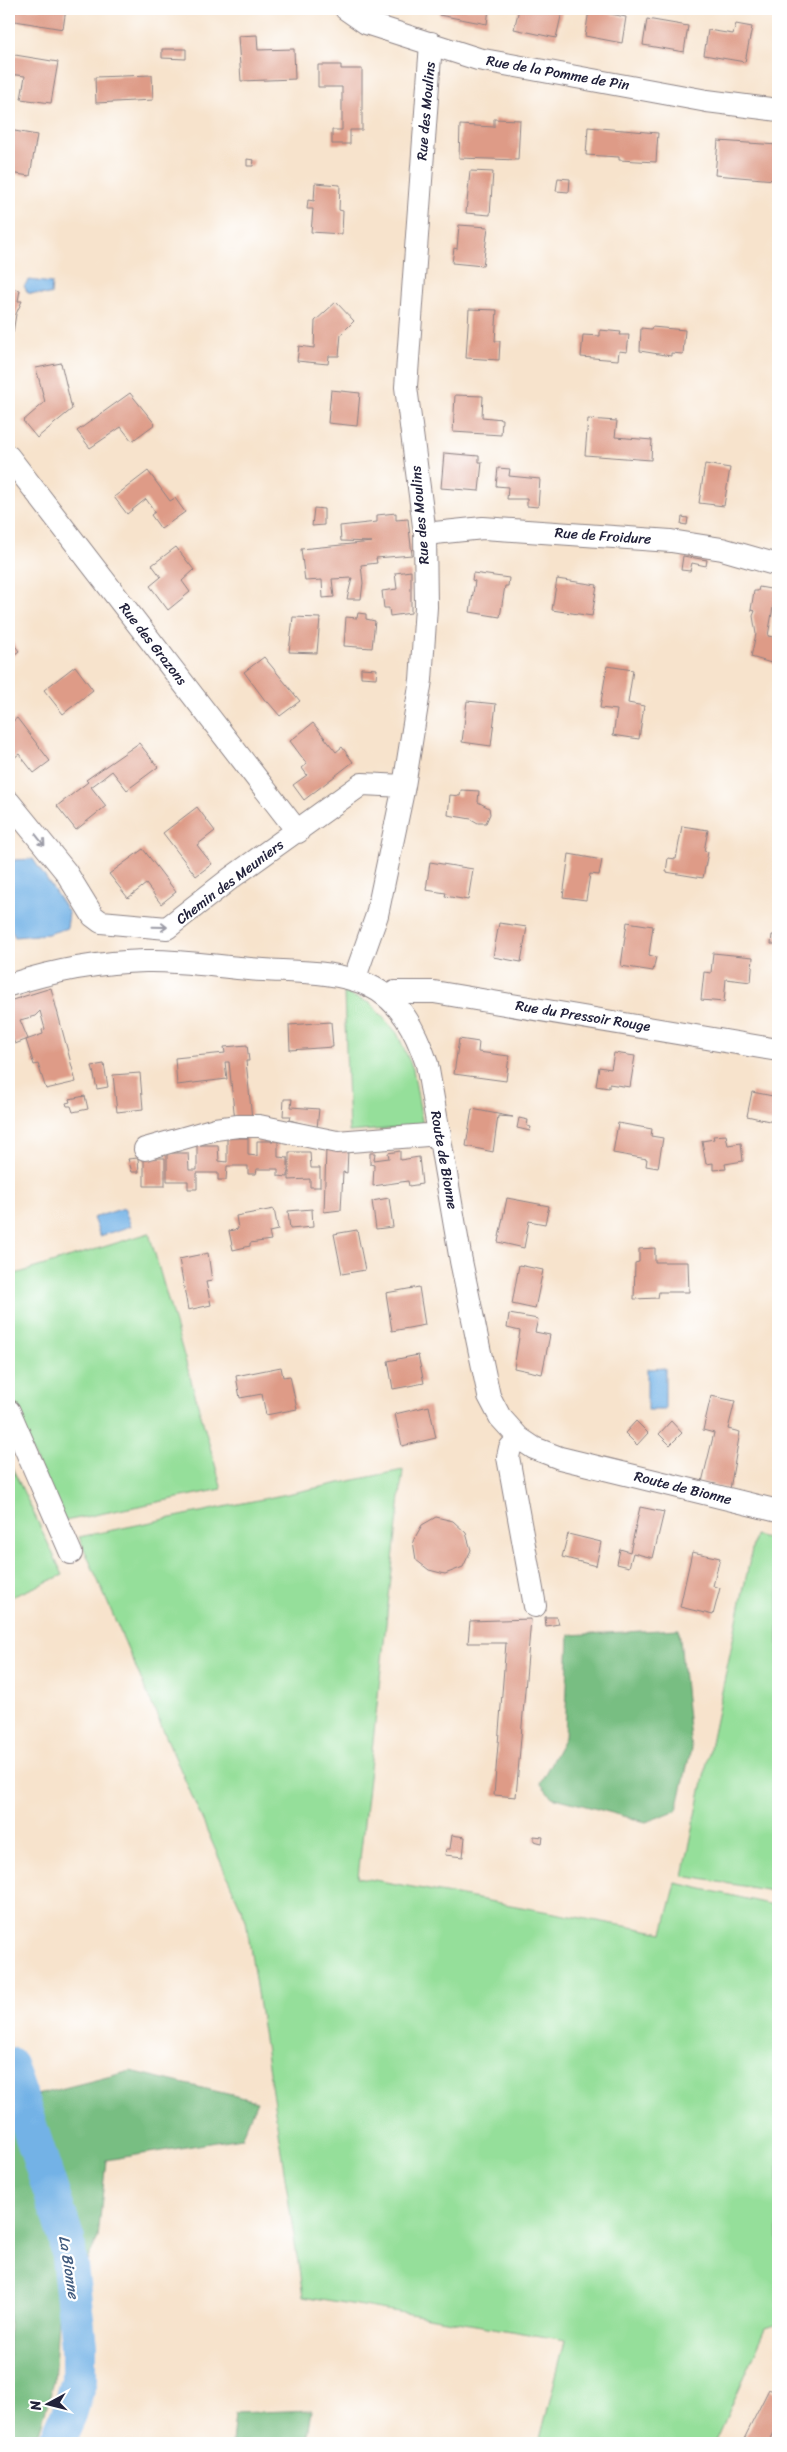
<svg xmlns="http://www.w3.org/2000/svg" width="787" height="2452" viewBox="0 0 787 2452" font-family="Sriracha,sans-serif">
<rect width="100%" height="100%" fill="#fff"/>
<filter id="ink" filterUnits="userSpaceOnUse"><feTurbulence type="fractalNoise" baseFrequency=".02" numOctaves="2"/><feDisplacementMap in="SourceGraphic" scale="10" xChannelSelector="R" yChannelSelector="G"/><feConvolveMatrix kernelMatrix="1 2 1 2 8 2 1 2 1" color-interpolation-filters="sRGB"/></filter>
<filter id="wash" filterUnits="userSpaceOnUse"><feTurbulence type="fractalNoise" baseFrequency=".0096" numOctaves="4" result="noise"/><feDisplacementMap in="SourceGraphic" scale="20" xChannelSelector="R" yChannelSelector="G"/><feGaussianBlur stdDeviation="1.12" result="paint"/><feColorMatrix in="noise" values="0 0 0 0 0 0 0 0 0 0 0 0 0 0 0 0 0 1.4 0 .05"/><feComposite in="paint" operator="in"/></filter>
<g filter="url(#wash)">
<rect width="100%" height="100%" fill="#f7e3cc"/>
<path fill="#95df9a" stroke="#5c806a" d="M344,993l26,10 27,30 16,36 10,57 -74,6z
M149,1233l73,256 -157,32 -56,-118v-127z
M9,1461l54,114 -54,23z
M403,1470l-45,407 305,56 13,-50 102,23v418l-12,4 -51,115h-176l26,-103 -262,-44 -57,-376 -167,-383z
M755,1535l23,6v351l-95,-16z"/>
<path fill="#78be82" stroke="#4d705e" d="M679,1629l12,120 -14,61 -31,12 -94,-25 -12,-14 25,-46 4,-102z
M131,2071l126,30 -16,37 -135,22 -8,78 -40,80 -4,64 -18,61h-27v-341z
M312,2410l-5,33h-75l3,-30z"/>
<path fill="#73b2e6" stroke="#4a6a90" d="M29,280l23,3 -1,12 -23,-2 -4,-7z
M33,859l36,54 -2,15 -19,6 -33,3c-12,-20 -8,-55 -1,-77z
M124,1208l7,18 -31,10 -7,-18z
M665,1368v42h-18v-41z"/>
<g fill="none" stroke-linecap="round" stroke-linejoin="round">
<path stroke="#73b2e6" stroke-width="36" d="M9,2065l58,175 12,105v35l-10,34 -13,29"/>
</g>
<g id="blocks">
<path fill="#de9b87" d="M11,9h55l-3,20 -54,-9z
M440,9h49l-2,15 -48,-9z
M519,9h25l18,3 -6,26 -42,-9z
M589,10l37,7 -4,26 -37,-7z
M647,19l41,7 -4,26 -41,-7z
M736,24l16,3 -7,35 -41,-7 4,-25 25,4z
M257,35l1,15 36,-1 1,30 -54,2 -3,-45z
M162,49h24v10l-24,-1z
M9,54l49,8 -7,41 -30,-4 4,-23 -16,-2z
M318,65h23v4h21v61h-12v14h-18v-14h10v-43h-24z
M152,75l1,25 -57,3 -1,-26z
M494,119l26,1 -2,40 -59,-2 1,-33 34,2z
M588,127l70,6 -2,29 -37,-2v-3l-33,-2z
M9,130l28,5 -7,41 -21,-3z
M718,141l60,4 -3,35 -60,-5z
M247,159l7,1 -1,6h-6z
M470,171l23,1 -3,43 -24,-2z
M558,178l12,1 -1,13 -13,-1z
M315,183l25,2 -1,25 4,1 -1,23 -31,-2 2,-23h-6l1,-9 6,1z
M9,206l4,1 -3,22h-1z
M459,225l29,2 -5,39 -31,-3 2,-15 3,1z
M9,288l11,2 -2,11h4l-6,13 -3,19 -4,4z
M336,302l18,19 -13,13 -2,22h-10l-1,8 -31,-3 2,-15 15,2 1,-27z
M469,309l28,1 -2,31h5l-1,19 -33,-2z
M652,327l33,3 -2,24 -12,-1v3l-31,-5 1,-23 10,1z
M600,330l21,2 -1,3h9l-2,17 -8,-1 -1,9 -37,-3 2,-22 17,1z
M61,363l11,46 -35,29 -14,-17 22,-19 -9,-34z
M331,390l29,3 -3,33 -29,-3z
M130,393l25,31 -23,17 -11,-14 -31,21 -13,-17z
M455,395l28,1 -1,21 20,2 -1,16 -48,-3z
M588,419l29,2 -2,16 37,3 -1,20 -66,-5z
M444,453l35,3v6h3l-3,29 -38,-3z
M705,464l25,4 -6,38 -25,-3z
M498,468l12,1 -1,7 31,3 -2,28 -11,-1v-7h-20l1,-12 -12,-1z
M148,471l22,30 5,-3 10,14 -24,17 -10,-14 4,-3 -9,-13 -19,15 -13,-17z
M314,508l10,1v16l-12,1z
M396,513v7l12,-1 4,36 -36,3 1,5 -16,2 2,18 -2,16h-14l5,-21 -20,1 2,18 -11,1 -1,-18 -17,1 -4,-32 71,-7 -31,-1 -1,-15 37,-4v-7z
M682,517l6,1 -1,7 -6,-1z
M176,547l18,23 -12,11 8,11 -22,18 -18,-24 11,-9 -9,-12z
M683,556l24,4 -1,6 -14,-3 -2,8 -9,-1z
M411,571v42l-21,3 -1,-8h-5l-2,-17 15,-2 -2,-16z
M473,573l36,5 -1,8h-3l-5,31 -30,-5 5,-31 -3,-1z
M557,579l40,6 -5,31 -40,-6z
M759,587l17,3 -8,46 10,2v27l-27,-8 5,-23 -3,-18 2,-5 -4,-1 3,-19h4z
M358,613l8,1v5l9,2 -3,27 -28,-2 2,-29 11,1z
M293,617l27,1 -3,35 -28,-1z
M9,638l10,13 -10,8z
M264,657l36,44 -20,15 -12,-14 -1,1 -23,-31z
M75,666l18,24 -30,24 -19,-24z
M607,666l26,4 -5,33 16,3 -5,33 -26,-4 4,-25 -17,-2z
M361,668l16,1 -1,9 -15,-1z
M467,701l29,3 -5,42 -29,-4z
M17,718l33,43 -16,12 -15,-19 -10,8v-38z
M313,723l23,29 6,-5 11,15 -49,38 -11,-15 14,-10 -5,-7 5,-4 -17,-23z
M139,743l19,24 -31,23 -15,-19 -10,8 -11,8 15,19 -30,24 -19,-24 31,-24 -2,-2z
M461,790l18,1 -1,11 11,6 1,6 -4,9h-8l-7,-4 -23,-4 2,-20 10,1z
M197,807l18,24 -18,14 15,19 -16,12 -33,-43z
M682,826l26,4 -4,21 4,1 -5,26 -37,-6 2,-14 8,1z
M143,849l33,43 -15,12 -15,-20 -18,14 -19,-24z
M569,854l33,6 -3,15 -9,-1 -4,26 -23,-3z
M430,862l43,7 -5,31 -23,-4 1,-3 -20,-3z
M627,922l26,4 -4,29 7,2 -3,14 -32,-5z
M499,923l28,4 -6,35 -28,-5z
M772,935h6l-1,9h-6z
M713,953l40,4 -2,25 -25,-3 -2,23 -23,-2 3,-28 7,1z
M51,988l25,94 -30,7 -8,-25 -4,1 -8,-25 17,-6 -1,-4 3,-1 -5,-18 -5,5 -15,4 8,19 -13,5 -6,-13v-30z
M331,1022l2,25 -43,3 -1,-25z
M459,1039l20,3 -1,10 31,4 -3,25 -52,-7z
M247,1045l2,16h-3l6,58 -17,2 -6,-59h-4l2,17 -50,6 -2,-27 50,-5 -1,-6z
M614,1053l21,3 -5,31 -21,-3v4l-13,-2 3,-19 12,2z
M104,1064l4,23 -11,2 -5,-23z
M140,1073l3,36 -26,3 -4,-37z
M752,1092l26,5v26l-31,-7z
M85,1096l3,13 -15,3 -2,-6h-4l-1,-3 4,-1 -1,-3z
M284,1099h8l-1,8 28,2 -2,19 -27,-8 1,-4h-8z
M472,1109l41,8 -15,-1 -5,36 -27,-6z
M519,1118l9,2 -1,6 4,1 -1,4 -13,-3z
M618,1123l34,6 -1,7 12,2 -5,30 -12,-2 1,-7 -34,-6z
M726,1135l2,10 13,-2 2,18 -18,3 1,5 -13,1v-7l-7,1 -4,-23 12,-2 -1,-3z
M227,1138h21v17l9,1v-15h21v16l10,1v19l-10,-1v-7h-21l-1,5h-8v-8h-21l-1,14h-8v-7h-21v16h-9v-8h-21v-28h21l1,17h8v-25h21l1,16 8,1z
M326,1148l22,2 -1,23 -4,-1 -2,38 -17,2z
M400,1151v9l19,-3 3,27 -13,2 -1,-5 -35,5 1,-21 -4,-1v-11h5l-1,7 15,-2 -1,-5z
M289,1152h21l1,16h9v19h-10v-8l-21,1z
M138,1158l1,14h-7l-4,-13z
M144,1158h21v28h-21z
M389,1198l4,29 -17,2 -4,-28z
M507,1198l42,8 -4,18 -16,-3 -5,27 -26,-6z
M274,1209l4,21 -9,2 2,8 -21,3v3l-17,4 -4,-19 9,-2 -2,-13z
M312,1209l1,18 -23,2 -2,-18z
M357,1230l8,40 -23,4 -8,-40z
M655,1248v14h33l1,30h-30l-1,6 -24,1 1,-36 4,-1v-13z
M208,1253l4,28 -6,1 5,23 -23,5 -9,-51z
M519,1265l24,5 -8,39 -23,-5z
M419,1287l6,38 -33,6 -6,-38z
M509,1314l29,5 -3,13 15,3 -8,39 -28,-6 6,-37 -13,-3z
M418,1355l6,28 -31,6 -5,-28z
M281,1367l2,10 7,-1 7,33 -31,6 -4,-21 -22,4 -4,-22z
M711,1396l24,5 -7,28 12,3 -10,57 -28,-7 12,-49 -11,-3z
M429,1406l7,32 -34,8 -7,-32z
M636,1421l12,12 -11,12 -12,-12z
M671,1421l11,12 -12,12 -11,-11z
M640,1507l24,5 -11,46 -20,-5 -4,14 -12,-3 3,-15 10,3z
M436,1517l17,4 13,12 5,17 -8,17 -18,7 -16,-4 -13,-10 -3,-19 9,-16z
M568,1534l33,8 -5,24 -34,-9z
M692,1552l28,6 -7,28 7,2 -7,27 -33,-8z
M545,1617h12l2,7 -13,2z
M531,1619l-15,178 -22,-2 12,-152h-38l2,-22z
M452,1835l13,2 -2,20 -18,-2 1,-6h4z
M534,1836l9,1 -1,6 -8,-2z
M769,2389l9,5v30l-9,19h-27z"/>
</g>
</g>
<g filter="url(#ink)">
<use href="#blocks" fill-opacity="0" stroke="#8c8284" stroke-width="1"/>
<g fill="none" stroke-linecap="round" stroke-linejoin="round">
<defs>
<path id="minor" d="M346,9l20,14 112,36 229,42 71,9
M9,457l289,375
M425,534l58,-6 188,13 51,8 56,16
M9,802l57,70 27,44 8,6 66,6 64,-50 131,-94 42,2
M354,980l23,-65 27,-129 17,-106 5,-73 -1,-73 -19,-147 25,-344
M9,985c44,-14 91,-23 137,-24 39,-1 79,7 118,9 33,2 73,1 104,15 33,15 48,47 59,79l34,197 28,135 11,21 19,21 15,10 26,10 218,53
M389,999l6,-7h39l344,58
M145,1149l70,-20 23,-3h21l78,16 103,-8
M9,1411l62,142
M519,1438l-9,10 -2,9 27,149"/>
</defs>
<use href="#minor" stroke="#8c8284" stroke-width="24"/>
<use href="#minor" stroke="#fff" stroke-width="22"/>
</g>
<defs><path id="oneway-shaft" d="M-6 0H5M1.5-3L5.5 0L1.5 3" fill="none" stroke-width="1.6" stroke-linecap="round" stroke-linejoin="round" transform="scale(1.25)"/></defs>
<g stroke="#9c9ca7">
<use href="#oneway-shaft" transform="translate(40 840) rotate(51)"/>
<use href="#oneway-shaft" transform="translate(160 927) rotate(1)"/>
</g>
</g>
<g text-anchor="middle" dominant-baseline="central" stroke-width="4.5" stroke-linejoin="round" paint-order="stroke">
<g font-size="14" fill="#22223b" stroke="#fff">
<text transform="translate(558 73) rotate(10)">Rue de la Pomme de Pin</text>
<text transform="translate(426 111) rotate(-85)">Rue des Moulins</text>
<text transform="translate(420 515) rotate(-95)">Rue des Moulins</text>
<text transform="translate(603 536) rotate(4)">Rue de Froidure</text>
<text transform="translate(153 644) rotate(52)">Rue des Grazons</text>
<text transform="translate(230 882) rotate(-37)">Chemin des Meuniers</text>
<text transform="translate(583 1016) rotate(9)">Rue du Pressoir Rouge</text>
<text transform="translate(444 1160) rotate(80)">Route de Bionne</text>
<text transform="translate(683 1488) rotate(14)">Route de Bionne</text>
</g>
<g font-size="15" font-style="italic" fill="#425c7f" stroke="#fff">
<text transform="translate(69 2267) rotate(81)">La Bionne</text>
</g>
</g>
<rect width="787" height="2452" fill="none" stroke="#fff" stroke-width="30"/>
<g transform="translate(48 2404) rotate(263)" stroke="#ffffff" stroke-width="4" paint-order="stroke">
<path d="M0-4L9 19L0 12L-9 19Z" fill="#22223b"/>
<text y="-8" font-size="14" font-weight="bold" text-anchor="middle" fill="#22223b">N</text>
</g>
</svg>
